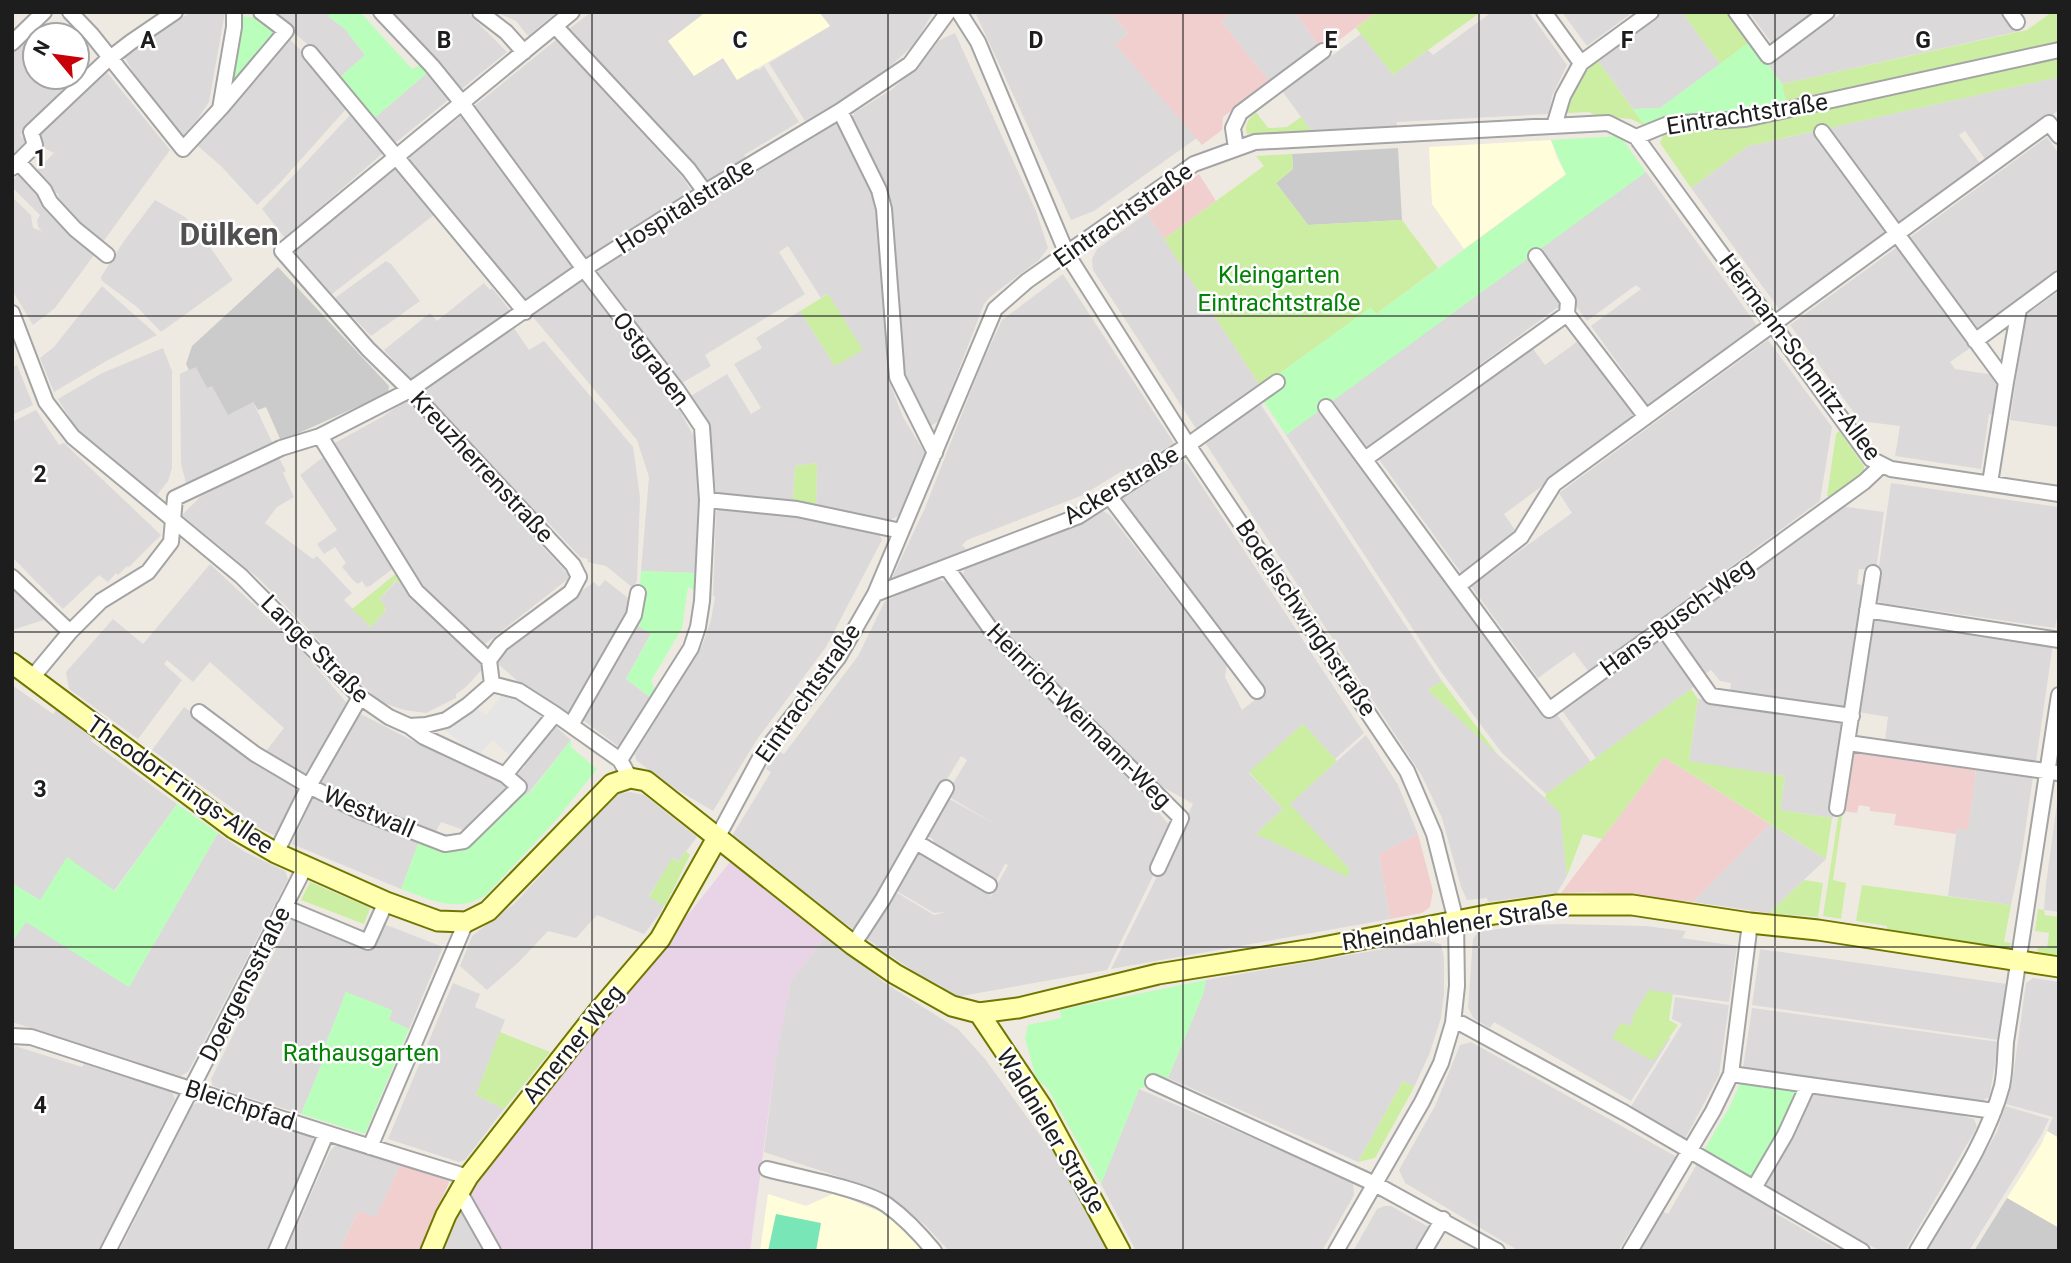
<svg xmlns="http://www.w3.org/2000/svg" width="2071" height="1263" viewBox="0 0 2071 1263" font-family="Roboto,sans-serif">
<rect width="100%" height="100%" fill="#efeae1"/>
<path fill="#dbd9da" d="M192,12h33l-16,90 -14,21 -13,14 -43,-54 -15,-27 36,-27z
M269,12h63l-3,5 15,11 21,27 -26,23 -21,-25z
M391,12h76l40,40 -48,39 -42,-54z
M496,12h61l-29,24 -12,-15z
M591,12h110l1,3 -8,60 29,-17 36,12 5,-4 35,56 -55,33 2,3 -40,24 -12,-18 -125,-135z
M819,12h114l-18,32 -40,36 -70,41 -36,-58 61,-37z
M975,12h135l18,21 -12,12 81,93 -103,73 -23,9z
M1232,12h63l24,35 -49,35 -49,-61z
M1492,12h37l38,53 -15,31 -3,18 -152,8v4l-86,5 -28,-39 78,-58 32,41 35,-25 5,5z
M1562,12h65l2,3 -42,31z
M1659,12h23l38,52 -60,44 -27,1 -37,-51z
M1749,12h68l-44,33z
M1843,12h163l14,19 -238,53 -13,-18z
M955,33l81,178 12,37 -9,12 -49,37 -6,7 -45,117 -12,7 -22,-49 -10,-140 -9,-52 -34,-68 2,-6 37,-23 14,-12 -1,-3 24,-20 10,-14z
M29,34l6,5v38h39l-54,58 6,6 -2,7 -12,12v-108z
M287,36l37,39 -3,4 25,30 -68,76 -21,20 -36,-39 -23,-20v-3l68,-75z
M556,40l127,138 9,14 -106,66 -114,-150z
M105,70l65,80 -70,96 -47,-44 6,-7 -26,-21 21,-21 -10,-5 -11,-14z
M427,73l21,27 -54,44 -21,-25z
M2059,77v33l-72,52 -22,-31 -6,4 23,31 -86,62 -72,-99z
M351,114l32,39 -98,85 -23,-29z
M461,116l112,149 -50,39 -116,-145z
M837,121l35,73 12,66 3,116 16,41 22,36 -27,63 -8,4 -74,-14 1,-43 -22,3 -2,35 -77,-8 -5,-55 -10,-28 -10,-14 36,-22 24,40 10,-6 -27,-44 28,-16 -6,-10 44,-27 35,55 -8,-72 -6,4 -33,-52 -9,6 26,42 -100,61 6,11 -29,17 -88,-114z
M1816,131l73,102 -108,79 -90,-124 57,-42z
M2047,137l12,17v118l-85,63 -69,-94z
M396,168l38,47 -102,79 -38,-43z
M1646,172l113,156 -109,80 -59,-82 50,-37 -5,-4 -49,36 -51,-70z
M20,173l77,78 -42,57 -22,17 -21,-35v-93l19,18 2,13 9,3 -4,-4 -1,-7 3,-5 -28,-28v-6z
M155,200l30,17 16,17 32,46 -72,52 -24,-25 -35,-26 -1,-4 23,-36z
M1147,213l114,174 -32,24 -32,19 -104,-160 -1,-11 5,-10z
M1900,245l73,101 -23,16 5,7 39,6 6,7 -5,32h-6l-8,55 -86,-13 5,-30 -40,-5 -70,-96z
M1531,256l34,46 -203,149 -35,-47z
M386,261l5,3 29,37 -49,35 -19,-20h-2l-15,-18z
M1063,274l111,169 -49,31 -3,-3 -39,24 -116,45 -5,5 5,5 -72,28 -2,-2 32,-68 55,-140 22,-48z
M581,279l60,79 2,-1 36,52 15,28 5,42 -4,94 -54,-2 8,-94 -12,-37 -105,-124z
M484,283l6,7 2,-2 20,25 -98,67 -4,-1 -26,-29 46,-37 7,8z
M102,286l55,49 -49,25 -54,32 -14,-34 14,-11z
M2059,291v136l-49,-7 15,-104z
M514,328l15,22 15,-9 89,106 7,50 -3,83 -4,8 -27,-22 -19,-4 1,-3 -8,-2 -38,-41 -4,3 -115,-125v-5z
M1581,339l57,77 -134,98 13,19 -55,41 -84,-116 153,-112 14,19z
M1768,340l64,87 -12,74 -232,170 -14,-19 -36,26 -67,-92 101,-73 -13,-20z
M163,348l9,23v97l-4,13 -11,14 -60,-46 -19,-18 -20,-32 44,-26z
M17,365l16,40 -21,10v-48z
M196,366l11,22 5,-3 9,17h32l20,42 -87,39 -5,-19 -1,-90z
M404,402l5,1 124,130 -2,2 38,40 -1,4 -88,69 -59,-58 -90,-145 51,-28z
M1261,405l181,276 -14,9 132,122 7,64 -10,17 -69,9 -1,-4 -20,2 -6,-13 -19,-69 -20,-42 -218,-335z
M1322,408l226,310 8,-5 35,49 -45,32 -44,-41 -63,-84 -153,-234z
M36,410l23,35 5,-2 97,92 -32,32 -2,-1 -9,9 -2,-2 -8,9 -9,-7 -36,34 -48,-49 -3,1v-139z
M277,454l9,17 -3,2 11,24 -17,10 -12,16 48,36 4,-3 35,37 -8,7 27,27 15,-17 -7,-10 18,-20 12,11 78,73 -21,23 -10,7v4l-30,15 -22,-3 -23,-8 -59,-54 2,-2 -25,-27 -42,-42 -75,-62 18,-18 23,-15z
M326,455l69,112 -25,19 -4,1 -4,-6 -4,3 -4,-3 -12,-14 4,-4 -11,-16 -11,7 -7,-10 20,-14 -37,-55z
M1183,461l5,4 176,268 -29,26 -32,-35 -54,49 34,36 -27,25 93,35 -60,-65 77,-69 32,50 20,49 -39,20 11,65 -279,50 82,-165 -34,-19 -161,-160 -36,-49 3,-7 107,-42 25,-15 6,-1 7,4 117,150 -2,12 17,33 24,-19 -143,-184 -2,-7 4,-6 50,-32z
M1891,483l168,24v99l-4,22 -173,-25 -5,-3 -2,-6z
M1840,506l44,6 -8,58 -17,-1 -2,15 10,2 -21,122 -116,-14 1,-11 -11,-2 -9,-11 -8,5 -28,-39 -2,-6 3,-5z
M720,508l48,4 111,21 3,7 -56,107 -68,91 -45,73 -46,-27 -31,-24 -1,-6 67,-108 9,-26 4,-23 -2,-2 3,-83z
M210,564l85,79 51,59 1,4 -45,73 -39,-24 21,-27 -74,-66 -17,20 -26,-22 -3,4 18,16 -44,59 -69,-50 -3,-17 47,-53 30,25z
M937,579l9,3 40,55 160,160 25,30 -18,38 1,9 -47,96 -151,27 -17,-7 2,-4 -25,-13 -52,-36 30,-46 40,24 12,-3 -12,1 -39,-23 21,-37 7,3 10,-2 59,35 -3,10 19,-34 -3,-1 -10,19 -59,-34 -3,-10 -7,-4 22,-37 48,27 -50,-30 21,-35 -6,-4 -105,175 -12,-8 -5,5 -19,-16 3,-6 -89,-67 -1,-5 38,-62 -5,-3 10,-19 8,4 74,-98 27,-55 42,-19z
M605,580l27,21 -11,28 -50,86 -49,-30 -26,-23 19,-23 79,-57 5,5z
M12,581l38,37 -38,12z
M1879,618l174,25 -17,119 -151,-22 3,-23 -30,-5 13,-88 2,-5z
M633,623l18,10 -25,46 24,18 -31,50 -39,-29z
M1662,638l5,4 31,42 -102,74 -35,-49 95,-69z
M12,685l41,29 3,-4 36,28 -1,3 86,63 -63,87 -75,9 -27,-17z
M1698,699l141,20 5,3 1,6 -12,90 -53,-8 5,-34 -96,-14z
M184,707l114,80 -22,49 -15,-7 -109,-79z
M361,714l54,28 3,-4 80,39 13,11 -42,44 -28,-10 -8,15 -115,-50 39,-71z
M553,724l18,16 -44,55 -13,-16 11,-13 -4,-4z
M1976,769l57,8 -11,76 -11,52 -63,-9 9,-68 11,1z
M2059,789v123l-15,-2 2,-26z
M630,792l14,3 53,42 -19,25 -5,-4 -24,38 15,9 -3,7 -17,22 -47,-19 -21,23 -28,-7 -28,30 -33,29 -27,-24 12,-30 42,-32 95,-103 10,-7z
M314,795l106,44 -19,50 -109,-45z
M1770,824l56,35 -57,54 -76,-11z
M218,833l27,19 40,19 3,8 -100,193 -7,4 -169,-54v-80l14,-21 103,66z
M292,917l81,33 11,-26 59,23 -34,82 -20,-9 3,-9 -46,-19 -27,69 3,2 -21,51 -88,-28 -2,-7z
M1562,924l83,2 41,5 -4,7 55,8 -8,56 -80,-11 -19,36 -9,-3 31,37 16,-24 2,2 -39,62 -137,-79 -4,6 -17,-10 -5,-11 5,-68 5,-7 47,-7z
M825,937l63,48 70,44 27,30 60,83 4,-2 20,31 11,22 -2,2 29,56h-158l-24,-26 -36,-28 -22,-11 -103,-34 12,-96 15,-75z
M1429,941l12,3 3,14v35l-3,25 -12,37 -15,32 -11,-6 -45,81 -190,-84 35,-84 3,-14z
M1760,949l247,35 -8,56 -247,-35z
M2033,978l26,4v156l-12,-7 6,-14 -47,-13 6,-20 14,-101z
M453,983l27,11 -5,13 30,13 -29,75 28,14 -39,51 -6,2 -71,-23z
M1675,997l54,8 -10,70 -34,64 -55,-31 52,-84 -10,-5z
M1752,1008l247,34 -10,55 -7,4 -239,-33z
M1471,1042l206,115 -59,94h-99l-114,-68 -6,-13 36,-64 25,-61z
M15,1046l67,21 2,-3 88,28 3,7 -76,152h-87v-195z
M1139,1089l147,63 67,31 1,12 -32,56h-186l-35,-67z
M1811,1093l142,20 21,6 3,8 -72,124h-25l-117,-67z
M201,1101l107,34 6,5v8l-46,103h-149l74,-146z
M2005,1106l44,13 -7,15 -73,117h-42l70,-119z
M335,1146h7l58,19 -24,53 -18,-7 -18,40h-54l44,-100z
M1697,1164l77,44 -1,4 68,39h-202l22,-40 7,3z
M462,1206l25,45h-45z
M1384,1206h7l43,24 -12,21h-69l24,-42z"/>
<path fill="#f2cfcf" d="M1110,12h122l-11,9 49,61 -47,35 -1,13 -20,15 -86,-100 12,-12z
M1295,12h82l-50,37 -4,-5 -4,3z
M1199,174l17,27 -52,38 -17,-26z
M1851,751l125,18 -8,61 -11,-2 -1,6 -62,-9 2,-11 -26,-3v-4l-11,-2 -2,8 -14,-2z
M1664,757l106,67 -77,78 -98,-10 -34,1z
M1418,834l15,57 -3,16 -8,6 -32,6 -11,-65z
M400,1165l47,15 2,2 -30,69h-79l18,-40 18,6z"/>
<path fill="#e9d3e6" d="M730,862l95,75 -34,44 -15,75 -26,195h-252l-26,-47 -3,-10 2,-7z"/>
<path fill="#fffdda" d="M701,12h118l11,14 -93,54 -14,-22 -29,18 -26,-35 34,-26z
M1551,140l6,18 9,16 -102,75 -32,-45 -3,-57z
M2047,1131l12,7v90l-52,-30 34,-53z
M835,1193l45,19 18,12 29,27h-167l8,-57 38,12z"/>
<path fill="#cbcbcb" d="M1398,148l4,72 -94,5 -32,-42 17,-14 -1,-15z
M278,267l111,119 -1,7 -107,48 -15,-34 -8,3 -5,-8 -25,13 -16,-29 -5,2 -11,-21 -7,3 -3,-6 6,-18z
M2007,1198l52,30v23h-85z"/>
<path fill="#cbeea2" d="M1377,12h104l-88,63 -37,-47z
M1682,12h48l21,29 -31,23z
M2052,12h7v30l-273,61 -4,-19 245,-54z
M2059,57v20l-311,69 -57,42 -31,-45 3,-8 6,-2 76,-6z
M1596,58l49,68 -14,-7 -35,-3 -7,-4 -23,1c3,-23 14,-39 30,-55z
M1256,112l12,16 19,-1 14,-10 10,14 -64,3c-3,-10 2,-15 9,-22z
M1292,154l1,15 -17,14 32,42 94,-5 36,48 -62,46 -6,-6 -109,79 -97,-148 100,-73 -8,-10z
M828,294l35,56 -28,16 -35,-55z
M1839,431l25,35v9l-30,23 -7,-2 9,-62z
M817,463l-1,43 -23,-5 2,-35z
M398,572l18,26 -3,1 -6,-6 2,-2 -13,-11 -17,20 7,6 -2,2 2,2 -15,17 -19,-18z
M1442,681l56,74 -70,-65z
M1691,689l7,10 -9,62 96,15 -5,34 52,8 -6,41 -162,-102 -62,82 -19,-5 -16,42 -7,-63 -15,-15 1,-4z
M1303,724l34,37 -47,43 59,65 -1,8 -92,-43 27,-25 -34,-37z
M1839,811h4l-10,69 13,3 -5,36 -18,-3z
M686,851l4,4 -25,51 -16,-9 23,-39 6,4z
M1804,880l19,3 -5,34 -49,-4z
M310,882l60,26 -6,16 -63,-24z
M1862,885l149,20 -7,37 7,1 -3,7 -89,-10 -21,-8 -11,-1v-5l-31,-5z
M2038,909l6,1 1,5 14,2v43l-22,-4 1,-9 9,1 2,-15 -14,-2z
M1649,990l24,4 -4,26 9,5 -25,36 -41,-23 9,-15 9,3 4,-7 -2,-1z
M500,1032l50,20 -46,57 -28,-14z
M1403,1081l11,6 -3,6 -36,65 -17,4z"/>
<path fill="#b9febb" d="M332,12h28l52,57 8,-4 7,8 -54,46 -34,-41 26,-23 -21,-27 -16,-12z
M242,16l20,3 15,13 -47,57z
M1751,41l31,43 4,19 -43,10 -81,4 -17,9 -12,-17 27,-1z
M1620,136l26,36 -360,263 -22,-33 5,-3 -8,-12 110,-80 5,7 190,-139 -15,-35z
M641,571l54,2 4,3 -1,16 -10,-5 -6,41 -31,53 4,9 -5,7 -24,-18 25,-45 -18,-11 5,-10z
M571,740v7l26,22 -40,50 -71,76c-30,19 -54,5 -85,-6l19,-50 30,12 4,-3 7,1 60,-60 7,6z
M177,804l41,29 -89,154 -103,-65 -14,20v-59l28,17 27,-43 48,34z
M1206,980l-3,14 -35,84 -29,11 -38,95 -53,-95 -12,-11 -11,-40 3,-13 33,-7 -1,-8z
M346,992l46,18 -3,10 20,9 -44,105 -64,-20 21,-51 -3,-2z
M1740,1084l58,8 -26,52 -20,33 -48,-27 26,-44z"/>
<path fill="#78e6b6" d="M776,1214l45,9 -5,28h-48z"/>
<path fill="#e5e5e5" d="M502,695l14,4 31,21 -33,39 -21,-19 -16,17 -33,-28 19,-9 13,-12 10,7z"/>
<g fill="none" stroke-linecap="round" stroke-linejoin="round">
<defs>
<path id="street" d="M70,12l22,23 91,114 37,-40 14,-82v-15
M381,12l51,54 30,37 122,166 93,121 25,37 5,73 -5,101 -4,26 -7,21 -71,112
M480,12l26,20 18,20
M959,12l19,30 89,212 121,191 219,326 27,63 22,87 1,65 -4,37 -12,40 -19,39 -86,149
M1544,12l37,51
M1736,12l32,44 59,-44
M2010,12l7,10
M555,26l134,144 16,22
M12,43l32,-31
M310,53l215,259
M221,108l65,-77 -25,-19
M840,111l39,79 5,19 13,168 38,76
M1554,126l9,-30 18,-33 70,-51
M1822,132l184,250 -16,101
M1636,137l32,-13 77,-5 314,-69
M1236,148l-3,-20 7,-15 83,-62
M18,162l26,28 6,12 25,27 32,26
M12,168l23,-23 -4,-13 74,-70 26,-20 44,-30
M1536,256l32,45 -1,13
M12,313l34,89 27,35 168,139 119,121 29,20 20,9 17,-1 20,-5 22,-15 24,-21
M1975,341l84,-62
M2006,382l13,-73
M1326,407l223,303 315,-228 17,-16
M320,436l96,155 73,69
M1365,459l202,-145 79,103
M1110,497l147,194
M707,500l90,9 104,22
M947,568l45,63 189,187 -23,50
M12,577l58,55
M1458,586l63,-49 33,-53 495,-361 10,13
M875,594l204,-78 109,-71 89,-63
M1867,610l192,30
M1663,628l48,68 141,20
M31,679l39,-47 31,-31 47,-29 23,-30 4,-44 106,-50 39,-12 90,-46 174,-121 121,-77 135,-81 70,-47 38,-52
M492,684l-3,-24 12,-16 70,-52 8,-15 -6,-12 -163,-175 -42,-41 -86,-98 290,-239
M492,684l27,7 36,23 65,46 10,18
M199,712l56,42 54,32 48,24 88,34 19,-3 55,-54 -14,-12
M571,725l63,-110 4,-22
M409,726l15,11 81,38 50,-61
M1848,743l211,30
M1837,808l36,-235
M717,838l44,-82 77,-98 37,-64 120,-285 32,-28 167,-117 61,-22 353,-19 28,14 235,322 20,10 168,25
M916,842l73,43
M276,853l33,-67 51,-89
M284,907l84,35 18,-40
M853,945l30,-46 63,-111
M1453,1023l9,1 163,89 237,138
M12,1036l19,1c145,47 290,96 437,140
M1731,1074l263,37
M1153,1082l222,102 122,67
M370,1147l96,-225
M767,1169c30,8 97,20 120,36 18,13 33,29 47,46
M1754,1188l31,-53 23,-50
M457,1195l6,3 30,53
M108,1251l197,-384
M276,1251l50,-117
M1424,1251l19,-32
M1630,1251l83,-140 18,-37 19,-151
M1917,1251c30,-52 70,-108 85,-165 3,-14 3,-30 4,-44l53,-347"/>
<path id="secondary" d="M12,663l221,165 43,25 110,49 52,19 28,1 22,-11 124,-127 18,-6 16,3 207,164 42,29 57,32 27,7 39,-5 140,-34 155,-25 174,-34 70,-10h75l118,18 68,7 241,37
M979,1013l63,94 78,144
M431,1251l15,-36 22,-38 128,-163 64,-75 57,-101"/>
</defs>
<use href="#street" stroke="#a4a4a4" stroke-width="18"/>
<use href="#secondary" stroke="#707700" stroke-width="23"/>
<use href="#street" stroke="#fff" stroke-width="14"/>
<use href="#secondary" stroke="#ffffaf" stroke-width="19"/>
</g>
<path fill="none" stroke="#1d1d1d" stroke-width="2" stroke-opacity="0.55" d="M296,12v1239M592,12v1239M888,12v1239M1183,12v1239M1479,12v1239M1775,12v1239M12,316h2047M12,632h2047M12,947h2047"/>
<g text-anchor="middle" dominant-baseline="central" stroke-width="5" stroke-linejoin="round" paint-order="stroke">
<g font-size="24" fill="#1d1d1d" stroke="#fff">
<text transform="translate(1747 114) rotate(-9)">Eintrachtstraße</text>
<text transform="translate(685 206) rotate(-32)">Hospitalstraße</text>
<text transform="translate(1123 215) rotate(-35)">Eintrachtstraße</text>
<text transform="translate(1800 357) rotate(53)">Hermann-Schmitz-Allee</text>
<text transform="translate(651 359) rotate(53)">Ostgraben</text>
<text transform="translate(482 467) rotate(47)">Kreuzherrenstraße</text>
<text transform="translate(1121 485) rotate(-31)">Ackerstraße</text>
<text transform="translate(1677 617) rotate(-36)">Hans-Busch-Weg</text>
<text transform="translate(1306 618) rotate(56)">Bodelschwinghstraße</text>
<text transform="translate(315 649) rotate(45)">Lange Straße</text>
<text transform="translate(808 693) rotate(-55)">Eintrachtstraße</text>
<text transform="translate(1079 716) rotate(45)">Heinrich-Weimann-Weg</text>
<text transform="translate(180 785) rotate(35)">Theodor-Frings-Allee</text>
<text transform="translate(369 812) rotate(23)">Westwall</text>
<text transform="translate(1455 925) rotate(-9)">Rheindahlener Straße</text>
<text transform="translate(245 984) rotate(-63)">Doergensstraße</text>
<text transform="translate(573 1044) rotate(-51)">Amerner Weg</text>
<text transform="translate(240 1105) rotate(18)">Bleichpfad</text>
<text transform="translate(1051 1131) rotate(59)">Waldnieler Straße</text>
</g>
<g font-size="24" fill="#028306" stroke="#fff">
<text x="1279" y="275">Kleingarten<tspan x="1279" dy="28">Eintrachtstraße</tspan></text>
<text x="361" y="1053">Rathausgarten</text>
</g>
<g font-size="32" font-weight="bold" fill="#505050" stroke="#fff">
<text x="229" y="234">Dülken</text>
</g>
</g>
<g font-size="23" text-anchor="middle" font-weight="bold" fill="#1d1d1d" stroke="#fff" stroke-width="5" stroke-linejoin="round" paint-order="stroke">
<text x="148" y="48">A</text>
<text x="444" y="48">B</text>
<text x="740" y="48">C</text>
<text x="1036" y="48">D</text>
<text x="1331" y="48">E</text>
<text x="1627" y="48">F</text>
<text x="1923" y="48">G</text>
<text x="40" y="166">1</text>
<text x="40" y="482">2</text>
<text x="40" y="797">3</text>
<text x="40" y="1113">4</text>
</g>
<rect width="2071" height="1263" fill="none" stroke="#1d1d1d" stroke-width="28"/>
<g transform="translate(56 56) rotate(299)"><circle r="33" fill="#ffffff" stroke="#a5a5a5" stroke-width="2"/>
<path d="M0-5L12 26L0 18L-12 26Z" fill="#c9000a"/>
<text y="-10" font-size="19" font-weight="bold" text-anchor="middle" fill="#1d1d1d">N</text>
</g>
</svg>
